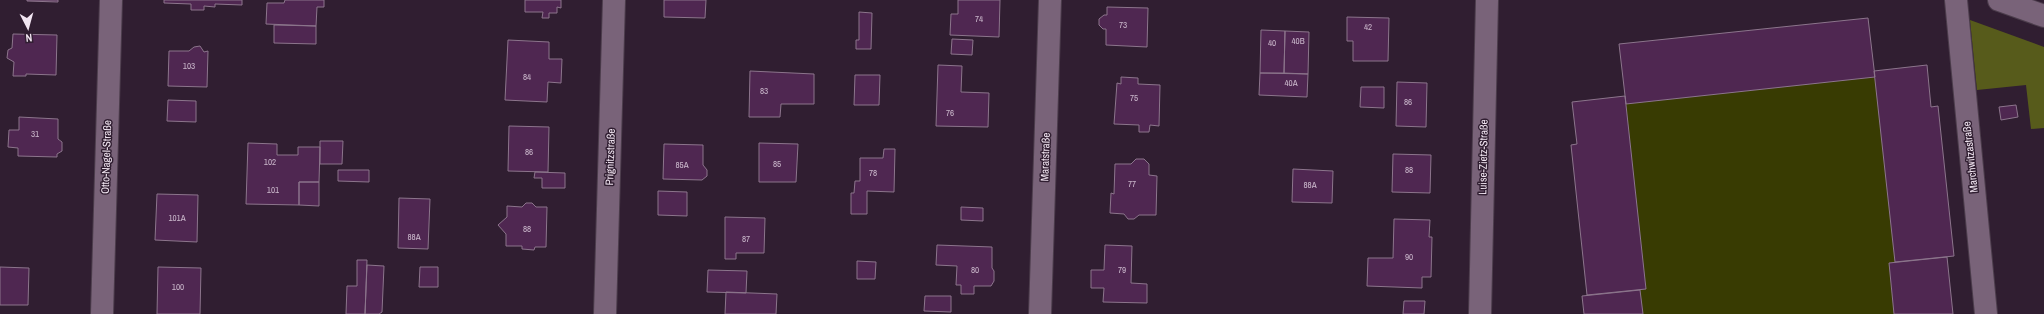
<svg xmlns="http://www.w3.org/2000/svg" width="2044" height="314" viewBox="0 0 2044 314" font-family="'Archivo Narrow',sans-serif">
<rect width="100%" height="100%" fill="#301e31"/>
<path fill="#383b02" d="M1875,77l20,185 -6,1 5,51h-251l-3,-24 6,-1 -20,-185z"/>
<path fill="#575b1b" d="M1970,20l74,27v81l-13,1 -5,-44 -49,5z"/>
<path fill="#4f2751" stroke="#8c758c" d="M27,0h31v2l-31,-1z
M164,0h78v5l-27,-1v3l-11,-1v4h-13v-6l-27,-1z
M285,0h39v7h-7l-1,19 -50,-2 1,-21h17z
M525,0h36v8l-4,-1v6h-8v5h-7l1,-6h-18z
M664,0h42l-1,18 -41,-1z
M958,0h42l-1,37 -49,-2 1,-21h7z
M1107,7l41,1 -1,39 -41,-2v-16h-3l-4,-4v-6l5,-4h3z
M859,12l13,1 -1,36h-15v-9h3z
M1347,17l42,1 -1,43h-35v-20h-6z
M1868,18l7,59 -249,27 -7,-60z
M274,25l42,1v18l-42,-1z
M1261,30l24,1 -1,42h-24z
M1285,31l24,1 -1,42 -24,-1z
M13,34l44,1 -1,40 -30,-1v2h-13l1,-14 -7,-4 1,-8 4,-2z
M952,39l21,1 -1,15 -21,-1z
M508,40l41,2v17h13l-1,24 -13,-1 -1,20 -42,-2z
M200,46l4,6 4,-1 -1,36 -39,-1 1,-35h20l5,-4z
M938,65l24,1 -1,26 28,1 -1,34 -52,-1z
M1927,65l4,42 7,-1 16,150 -59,6 -21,-191z
M750,71l64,3v30h-33l-1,13h-31z
M1260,73l48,1 -1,23 -48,-2z
M855,75h25l-1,30h-25z
M1121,77l17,1v6l22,1 -1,41 -9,-1 -1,7h-10v-7l-25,-1 3,-41 4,1z
M1397,82l30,1 -1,44 -30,-1z
M1361,87h23v21l-24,-1z
M1625,96l21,193 -59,6 -16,-150 6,-1 -5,-42z
M168,100l28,1v21l-29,-1z
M2016,105l2,12 -17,3 -2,-13z
M19,117l39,2v20l4,3v9l-5,3v3l-39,-1v-8l-10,-1 1,-17h10z
M509,126l40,1 -1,45 -40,-1z
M320,141h23l-1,23h-22z
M248,143l29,1v11h21v-8h22l-1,35h-20v23l-53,-1z
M759,143l39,1 -2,38h-37z
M664,144l39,1v20l4,5v6l-5,4 -39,-1z
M884,149h11l-1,43 -27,-1v23h-16v-21h3l1,-12h5v-23h23z
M1393,154l38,1 -1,38 -38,-1z
M1136,159h8l5,5v11l8,1 -1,39h-17l-5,4h-6l-4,-5 -14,-1 1,-20 3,1 1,-30h16z
M1293,169l40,2 -1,32 -40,-1z
M338,170h31v12l-31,-1z
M535,172l30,1v15h-23v-10h-8z
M299,182h20v24l-20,-1z
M658,191l29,1v24l-29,-1z
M157,194l41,1 -1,47 -42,-2z
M399,198l31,1 -2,50 -30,-1z
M526,203h6l4,4h11l-1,40h-11l-1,3 -12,-1v-3h-16v-12l-8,-9 9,-8v-11l15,1z
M961,207l22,1v13l-22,-1z
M725,217l40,1 -1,35h-28v6h-11z
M1394,219l36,1 -1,17h3l-1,40h-9v11l-55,-2 1,-28h25z
M937,245l55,2v21l2,3v10l-3,5h-17v8h-13v-9h-5l1,-19 -21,-1z
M1105,245l27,1 -1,37 16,1v19l-44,-1 1,-14h-13v-18h13z
M1947,257l6,57h-59l-5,-51z
M357,260h10l-2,54h-19l1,-28h10z
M857,261l19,1 -1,17h-18z
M367,265l17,1 -2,46 -3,2h-14z
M0,267l29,1 -1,37h-28z
M158,267l43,1 -1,46h-43z
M420,267h18v20h-19z
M708,270l39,1 -1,22 -39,-1z
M1640,290l3,24h-59l-2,-18z
M726,292l51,2 -1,20h-51z
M925,296h26v16l-27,-1z
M1404,301h21l-1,13h-21z"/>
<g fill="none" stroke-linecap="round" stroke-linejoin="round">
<defs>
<path id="minor" d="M1956,0l30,314
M1999,0l45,16
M102,314l9,-314
M605,314l9,-314
M1040,314l10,-314
M1480,314l7,-314"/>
</defs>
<use href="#minor" stroke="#4c3d4c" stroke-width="24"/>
<use href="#minor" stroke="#796379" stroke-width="22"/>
</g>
<g text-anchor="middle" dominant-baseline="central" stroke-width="3" stroke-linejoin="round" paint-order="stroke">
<g font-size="9" fill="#c9b6ca">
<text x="979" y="19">74</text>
<text x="1123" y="25">73</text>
<text x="1368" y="27">42</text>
<text x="1298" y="41">40B</text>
<text x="1272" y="43">40</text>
<text x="189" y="66">103</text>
<text x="527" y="77">84</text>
<text x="1291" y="83">40A</text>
<text x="764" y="91">83</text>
<text x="1134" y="98">75</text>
<text x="1408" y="102">86</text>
<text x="950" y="113">76</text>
<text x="35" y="134">31</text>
<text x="529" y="152">86</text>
<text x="270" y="162">102</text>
<text x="777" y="164">85</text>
<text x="682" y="165">85A</text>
<text x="1409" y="170">88</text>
<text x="873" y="173">78</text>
<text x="1132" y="184">77</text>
<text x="1310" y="185">88A</text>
<text x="273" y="190">101</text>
<text x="177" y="218">101A</text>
<text x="527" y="229">88</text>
<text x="414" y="237">88A</text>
<text x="746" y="239">87</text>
<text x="1409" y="257">90</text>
<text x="975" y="270">80</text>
<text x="1122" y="270">79</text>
<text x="178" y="287">100</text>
</g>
<g font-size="11" fill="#f2e6f2" stroke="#301e31">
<text transform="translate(106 157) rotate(-88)">Otto-Nagel-Straße</text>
<text transform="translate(610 157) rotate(-88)">Prignitzstraße</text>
<text transform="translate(1045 157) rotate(-88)">Maratstraße</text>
<text transform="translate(1483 157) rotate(-89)">Luise-Zietz-Straße</text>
<text transform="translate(1970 157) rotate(-96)">Marchwitzastraße</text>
</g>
</g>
<g transform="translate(28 28) rotate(174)" stroke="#301e31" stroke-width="3" paint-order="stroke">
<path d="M0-3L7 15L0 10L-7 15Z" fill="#f2e6f2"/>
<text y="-6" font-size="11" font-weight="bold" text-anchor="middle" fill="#f2e6f2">N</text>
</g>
</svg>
